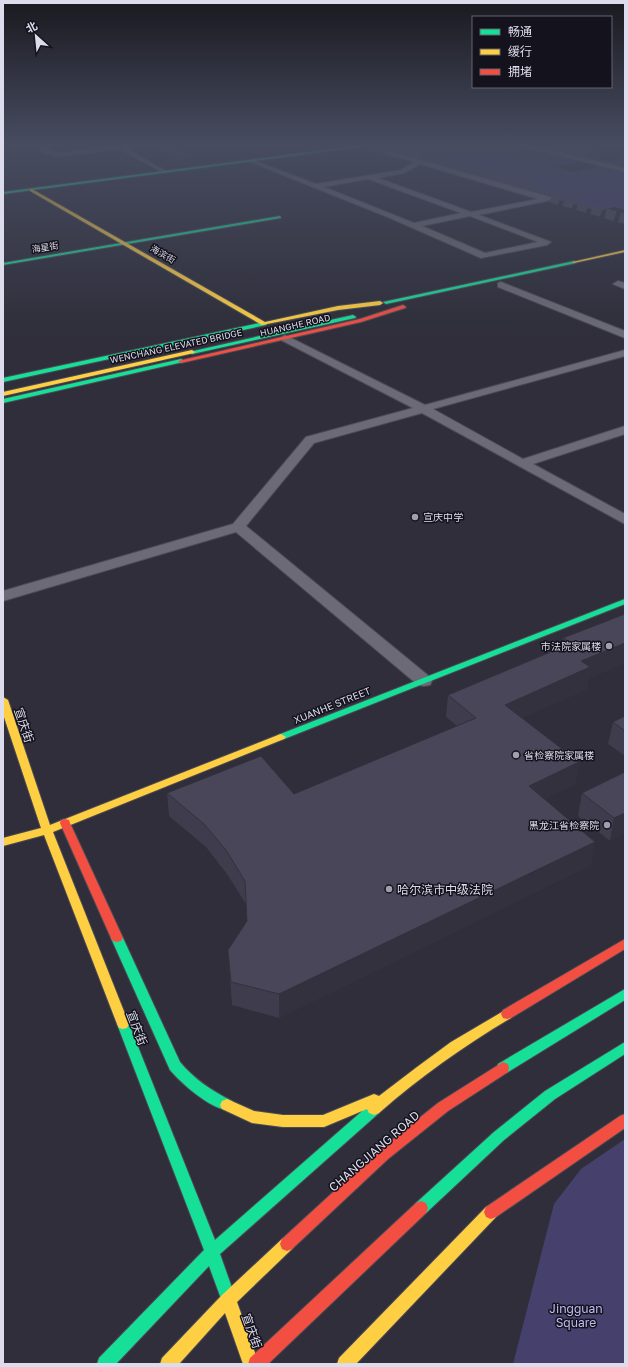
<svg xmlns="http://www.w3.org/2000/svg" width="628" height="1367" viewBox="0 0 628 1367" font-family="'Golos Text','Noto Sans SC',sans-serif">
<rect width="100%" height="100%" fill="#2f2e3a"/>
<path fill="#46416c" d="M382,142h123l78,20 -27,5 18,5 27,-6 24,6v38l-10,-3 -17,4 -221,-63 6,-1z
M521,142h57l29,7 -25,5 30,8 13,-3v6l-7,1z
M171,145l24,12 -18,2 -24,-12z
M625,1139v225h-112l41,-160 27,-35z"/>
<g fill="none" stroke-linecap="round" stroke-linejoin="round">
<path stroke="#494855" stroke-width="10" stroke-dasharray="10 4.5" stroke-linecap="butt" d="M357,142l53,15
M397,151l140,39
M522,189l103,30"/>
<defs>
<path id="street" d="M48,142h7l-8,7 11,4 69,-9 42,-2 -42,7 41,23 -5,1 -43,-24 -62,8 -18,-6v-2z
M505,142h12l108,26v4z
M382,149l168,48 1,2 -4,2 -68,14 72,27 -4,3 -66,13 -91,-40 -142,-57 5,-1 63,24 85,-14 13,-8 -34,-10 -1,-1zM420,164l118,35 -67,13 -93,-34 27,-5zM368,179l93,34 -47,10 -90,-36zM470,216l68,26 -53,11 -63,-27z
M618,281l7,2v6l-12,-5z
M501,282l124,49v7l-127,-51v-4z
M285,335l140,70 200,-55v6l-192,53 90,50 102,-33v8l-92,30 92,50v10l-203,-111 -108,30 -68,83 184,151 2,4 -2,4 -6,1 -6,-1 -182,-153 -233,69v-10l230,-67 73,-87 107,-29 -132,-68 -1,-2z"/>
<path id="fast" d="M370,144l-1,2 -366,48v-2z
M280,216l1,2 -278,47v-2z
M574,261l2,2 -190,41 -3,-2z
M353,315l3,2 -1,1 -163,36 -3,-2z
M264,322l3,2 -1,1 -263,57v-4z
M181,359l2,1v2l-180,41v-4z
M625,599v5l-341,135 -3,1 -5,-3 2,-2z
M117,934l4,1 2,3 57,124c14,17 32,29 52,39l2,4 -2,4c-16,6 -52,-27 -62,-39l-59,-132 2,-3z
M625,989v11l-117,72 -5,2 -5,-2 -1,-4 1,-4z
M123,1019l4,1 2,4 86,216 154,-135 5,-2 5,2 2,4 -2,4 -159,141 16,45 -3,5 -5,3 -5,-3 -14,-38 -93,98h-19l2,-6 105,-108 -87,-226 2,-4z
M625,1042v12l-70,45 -51,41 -78,73 -5,2 -5,-2 -2,-5 2,-5 78,-71 51,-41z"/>
<path id="slow" d="M30,189h2l233,133 73,-16 42,-5 3,2 -3,2 -42,5 -76,15 -232,-134z
M625,250v2l-51,11 -2,-1z
M192,350l3,2 -1,1 -191,43v-4z
M3,697l5,3 42,125 228,-90 3,-1 5,3 -2,2 -231,93 76,192 -2,4 -4,1 -4,-1 -2,-4 -73,-189 -41,11v-8l38,-10 -38,-114z
M507,1009l4,1 2,4 -2,4c-47,28 -91,59 -132,95l-5,2 -5,-2 -2,-4 -43,18h-41l-31,-4 -30,-14 -2,-4 2,-4 5,-2 27,12 29,4h40l51,-21 5,2 38,-29 34,-25z
M491,1205l5,2 2,5 -2,5 -140,147h-19l2,-6 147,-151z
M287,1237l5,2 2,5 -2,5 -55,53 22,62h-16l-18,-51 -46,51h-19l2,-6 60,-63 60,-56z"/>
<path id="jam" d="M403,305l3,2 -1,1 -44,14 -180,41 -3,-2 182,-42z
M65,819l4,1 1,3 53,115 -2,3 -4,1 -4,-1 -2,-3 -51,-115 1,-3z
M625,939v10l-114,69 -4,1 -4,-1 -2,-4 2,-4z
M503,1062l5,2 1,4 -1,4 -60,39 -60,48 -96,90 -5,2 -5,-2 -2,-5 2,-5 96,-88 60,-48z
M625,1114v14l-129,89 -5,2 -5,-2 -2,-5 2,-5 134,-91z
M421,1201l5,2 2,5 -2,5 -158,151h-20l2,-6 166,-155z"/>
</defs>
<use href="#street" stroke="#4c4b55" stroke-width="2"/>
<use href="#fast" stroke="#4c4b55" stroke-width="2"/>
<use href="#slow" stroke="#4c4b55" stroke-width="2"/>
<use href="#jam" stroke="#4c4b55" stroke-width="2"/>
<use href="#street" fill="#6b6a76" fill-rule="evenodd"/>
<use href="#fast" fill="#16e098" fill-rule="evenodd"/>
<use href="#slow" fill="#ffcf43" fill-rule="evenodd"/>
<use href="#jam" fill="#f24e42" fill-rule="evenodd"/>
</g>
<path fill="#3f3c4d" d="M625,149v16l-5,-1 2,-14z
M625,614v49l-36,15 -2,11 -65,29 57,44 -4,22 -30,15 46,66 -312,153 -47,-13 -4,-55 19,-29 -1,-17 -19,-30 -21,-27 -37,-31 -2,-23 127,1 163,-68 -11,-9 2,-22 114,-47 1,-10z
M625,716v40l-17,-12 5,-22z
M625,772l-15,69 -32,-25 4,-23z"/>
<path fill="#33313e" d="M625,643v20l-36,15 -2,11 -85,38 3,-22 76,-44z
M579,762l-4,22 -49,25 3,-23z
M625,813v21l-15,7 4,-23z
M595,842l-4,23 -312,153v-24z"/>
<path fill="#494659" stroke="#33313e" d="M625,614v29l-44,18 9,6 -85,38 74,57 -50,24 66,56 -316,152 -48,-12 -3,-32 19,-29 -2,-40 -19,-31 -22,-26 -37,-31 94,-37 33,38 182,-76 -28,-23 124,-52 -9,-5z
M625,716v15l-12,-9z
M625,772v41l-11,5 -32,-25z"/>
<linearGradient id="sky" x2="0" y2="1"><stop stop-color="#1a1920"/><stop offset="0.43" stop-color="#474c60"/><stop offset="1" stop-color="#474c60" stop-opacity="0"/></linearGradient>
<rect width="628" height="334" fill="url(#sky)"/>
<g fill="#a09fae" stroke="#14131d" stroke-width="1.5">
<circle cx="415" cy="517" r="4"/>
<circle cx="609" cy="646" r="4"/>
<circle cx="516" cy="755" r="4"/>
<circle cx="607" cy="825" r="4"/>
<circle cx="389" cy="889" r="4"/>
</g>
<g text-anchor="middle" dominant-baseline="central" stroke-width="3" stroke-linejoin="round" paint-order="stroke">
<g font-size="9" fill="#dddcec" stroke="#14131d">
<text transform="translate(45 247) rotate(-9)">海星街</text>
<text transform="translate(163 254) rotate(30)">海滨街</text>
<text transform="translate(295 325) rotate(-13)">HUANGHE ROAD</text>
<text transform="translate(176 346) rotate(-12)">WENCHANG ELEVATED BRIDGE</text>
</g>
<g font-size="10" fill="#dddcec" stroke="#14131d" text-anchor="start">
<text x="423" y="517">宣庆中学</text>
<text x="601" y="646" text-anchor="end">市法院家属楼</text>
<text x="524" y="755">省检察院家属楼</text>
<text x="599" y="825" text-anchor="end">黑龙江省检察院</text>
</g>
<g font-size="10" fill="#dddcec" stroke="#14131d">
<text transform="translate(332 705) rotate(-22)">XUANHE STREET</text>
</g>
<g font-size="12" fill="#dddcec" stroke="#14131d">
<text transform="translate(24 725) rotate(71)">宣庆街</text>
<text transform="translate(137 1028) rotate(69)">宣庆街</text>
<text transform="translate(374 1151) rotate(-41)">CHANGJIANG ROAD</text>
<text transform="translate(252 1331) rotate(70)">宣庆街</text>
</g>
<g font-size="12" fill="#dddcec" stroke="#14131d" text-anchor="start">
<text x="397" y="889">哈尔滨市中级法院</text>
</g>
<g font-size="12" fill="#c0bbf5" stroke="#14131d">
<text x="576" y="1308">Jingguan<tspan x="576" dy="14">Square</tspan></text>
</g>
</g>
<rect width="628" height="1367" fill="none" stroke="#dddcec" stroke-width="8"/>
<rect x="472" y="16" width="140" height="72" fill="#14131d" stroke="#646370"/>
<rect x="480" y="29" width="20" height="6" fill="#16e098" stroke="#646370"/>
<text x="508" y="36" font-size="12" fill="#dddcec">畅通</text>
<rect x="480" y="49" width="20" height="6" fill="#ffcf43" stroke="#646370"/>
<text x="508" y="56" font-size="12" fill="#dddcec">缓行</text>
<rect x="480" y="69" width="20" height="6" fill="#f24e42" stroke="#646370"/>
<text x="508" y="76" font-size="12" fill="#dddcec">拥堵</text>
<g transform="translate(36 36) rotate(333)" stroke="#14131d" stroke-width="3" paint-order="stroke">
<path d="M0-3L7 15L0 10L-7 15Z" fill="#dddcec"/>
<text y="-6" font-size="11" font-weight="bold" text-anchor="middle" fill="#dddcec">北</text>
</g>
</svg>
